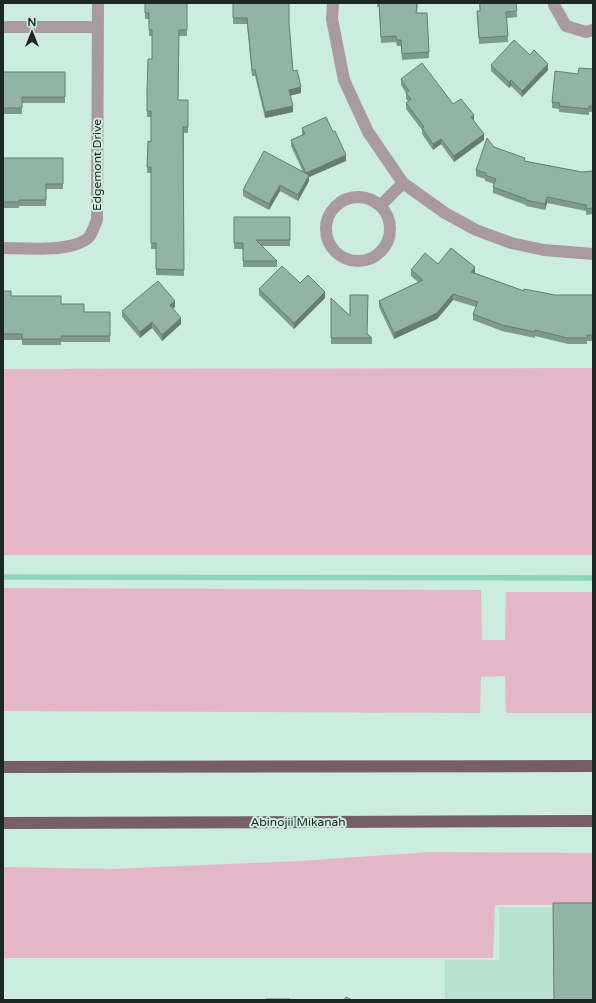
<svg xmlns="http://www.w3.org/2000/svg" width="596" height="1003" viewBox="0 0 596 1003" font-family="'Varela Round',sans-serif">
<rect width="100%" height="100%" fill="#cbecde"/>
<path fill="#b7e1d0" d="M499,907h94v93h-148v-40h54z"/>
<path fill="#e3b7c8" d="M593,368v187h-590v-186z
M3,588l478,2 1,50h23l1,-48h87v121h-87l-1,-37 -24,1 -1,36 -477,-2z
M430,852l163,1v52h-98l-2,53h-490v-91l109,2 188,-8z"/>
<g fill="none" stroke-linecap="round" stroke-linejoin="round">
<path stroke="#8cd7bc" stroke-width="5.5" d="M3,577l590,1"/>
<path stroke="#a89a9f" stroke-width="12" d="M333,3l-1,16 12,61 24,52 35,51 42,30 31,17 35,13 33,7 49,4
M554,3v2l12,21 20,6 7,-2
M3,27h95
M326 229a32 32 0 1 1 64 0a32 32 0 1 1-64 0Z
M380,206l23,-23
M3,248c22,0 70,5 86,-11 3,-4 6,-12 8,-17l1,-217"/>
<path stroke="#755e66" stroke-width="12" d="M3,767l590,-1
M3,823l590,-2"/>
</g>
<path fill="#7e9a8f" d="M145,3h42v33h-8l-1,64h10v33h-4v143l-28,-1v-26h-5v-76h-4l1,-32 3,1v-25h-4v-25l5,-33v-23h-3v-17h-4z
M233,3l56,20 4,48 8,22 -11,2 3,17 -28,6 -10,-42h-3l-5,-52h-14z
M377,3h41l-1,10 12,39v6l-27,2 -1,-14h-4l-1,-4 -15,1 -2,-36h-2z
M479,3h37l1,14 -10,1 1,24 -29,2 -2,-33h3z
M530,55l18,15 -26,27 -11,-11 -2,2 -18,-17v-6z
M593,69v43h-4v3l-30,-3v-3l-7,-1v-6l26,-28z
M3,72h62v31h-43v11h-19z
M401,79l52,25 21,17 10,19 -30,22 -13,-18 -8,6 -11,-16v-4l-16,-21v-6l2,-2 -2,-2v-6l-5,-8z
M302,128l44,33 -37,16v4l-11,20 -18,-10 -11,19 -26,-14v-6l60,-18 -12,-26v-6l11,-5z
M3,158h60v31h-17v17h-27v2h-16z
M525,161l57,11 11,-1v43l-7,1v-4l-39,-8 -2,7 -19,-4v-1l-33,-12v-6l1,-3 -9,-3v-2l-9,-3v-6z
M234,217h56v29h-28l15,15v6h-34v-18h-9z
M438,264l37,9 49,18 69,21v29h-6v3h-19l-33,-8v2l-33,-7 -29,-11v-6l3,-7 -23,-7 -16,19 -43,20 -15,-32v-6l39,-19 -7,-6v-6z
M300,283l25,15 -31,31 -35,-34v-6z
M3,291l8,5 50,8 23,8h26v30h-49v3h-39v-5h-19z
M331,298l41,40v6h-41z
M175,307l-2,2 8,15 -19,17 -10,-13 -12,10 -18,-21v-6z"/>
<path fill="#677d74" d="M548,64v6l-26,27v-6z
M511,80v6l-2,2v-6z
M301,87v6l-12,3v-6z
M293,106v6l-28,6v-6z
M474,115v6l-3,-4z
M484,134v6l-30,22v-6z
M441,139v5l-8,6v-6z
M346,155v6l-37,16v4l-11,20v-6l8,-16v-6z
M280,185v6l-11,19v-6z
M547,197v6l-2,7v-6z
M475,267v6l-4,5v-6z
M325,292v6l-31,31v-6z
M453,294v6l-16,19 -43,20v-6z
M175,301v6l-5,4v-6z
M181,318v6l-19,17v-6z
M152,322v6l-12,10v-6z"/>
<path fill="#93b3a6" stroke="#677d74" d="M145,3h42v27h-8l-1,70h10v27h-5l1,143 -28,-1v-26h-5v-76h-4l1,-26 3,1v-31h-4v-19l1,-33h4v-29h-3v-17h-4z
M233,3h56v20l4,48 4,-1 4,17 -12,3 4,16 -28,6 -10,-42h-3l-5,-52h-14z
M379,3h38l-1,10h11l2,39 -27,2 -1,-14h-4l-1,-4 -15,1z
M480,3h36l1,8 -11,1 2,24 -29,2 -2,-27h3z
M514,40l16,15 4,-5 14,14 -26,27 -11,-11 -2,2 -18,-17z
M422,63l31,41 8,-5 13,16 -3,2 13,17 -30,22 -13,-17 -8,5 -11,-16 2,-1 -18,-24 5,-4 -5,-6 3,-2 -8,-12z
M579,68l14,1v37h-4v3l-30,-3 1,-3 -8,-1 3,-31 23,3z
M3,72h62v25h-43v11h-19z
M326,117l7,15 2,-1 11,24 -40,18 -15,-33 14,-6 -3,-6z
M487,138l7,9 31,11 -1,3 58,11 11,-1v37l-7,1v-4l-39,-8 -2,7 -19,-4v-1l-33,-12 3,-8 -11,-4 1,-2 -10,-3z
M264,151l45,24 -11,20 -18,-10 -11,19 -26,-14z
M3,158h60v26h-17v16h-27v2h-16z
M234,217h56v23h-34l21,21h-34v-18h-9z
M451,248l24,19 -4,5 53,19v-2l31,6h38v40h-6v3h-19l-33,-8v2l-33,-7 -29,-11 5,-12 -25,-8 -16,19 -43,20 -15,-32 44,-21 -12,-10 14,-17 13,11z
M282,266l18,17 8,-8 17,17 -31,31 -35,-34z
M158,281l17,20 -5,4 11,13 -19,17 -10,-13 -12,10 -18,-21z
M3,291h8v5h50v8h23v8h26v24h-49v3h-39v-5h-19z
M350,295h18l-1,39 5,4h-41v-40l19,18z
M553,903h40v97h-39z
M346,997l6,3h-8z
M266,999h24v1h-24z"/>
<g text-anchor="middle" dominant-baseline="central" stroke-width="4" stroke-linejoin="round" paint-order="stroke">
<g font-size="12" fill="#1c2824" stroke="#cbecde">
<text transform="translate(97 165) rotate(-90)">Edgemont Drive</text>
<text x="298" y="822">Abinojii Mikanah</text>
</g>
</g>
<rect width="596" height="1003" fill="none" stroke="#1c2824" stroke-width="8"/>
<g transform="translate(32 32)" stroke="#cbecde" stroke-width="3" paint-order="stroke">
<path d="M0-3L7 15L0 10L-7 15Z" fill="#1c2824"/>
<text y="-6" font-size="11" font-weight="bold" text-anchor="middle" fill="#1c2824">N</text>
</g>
</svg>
